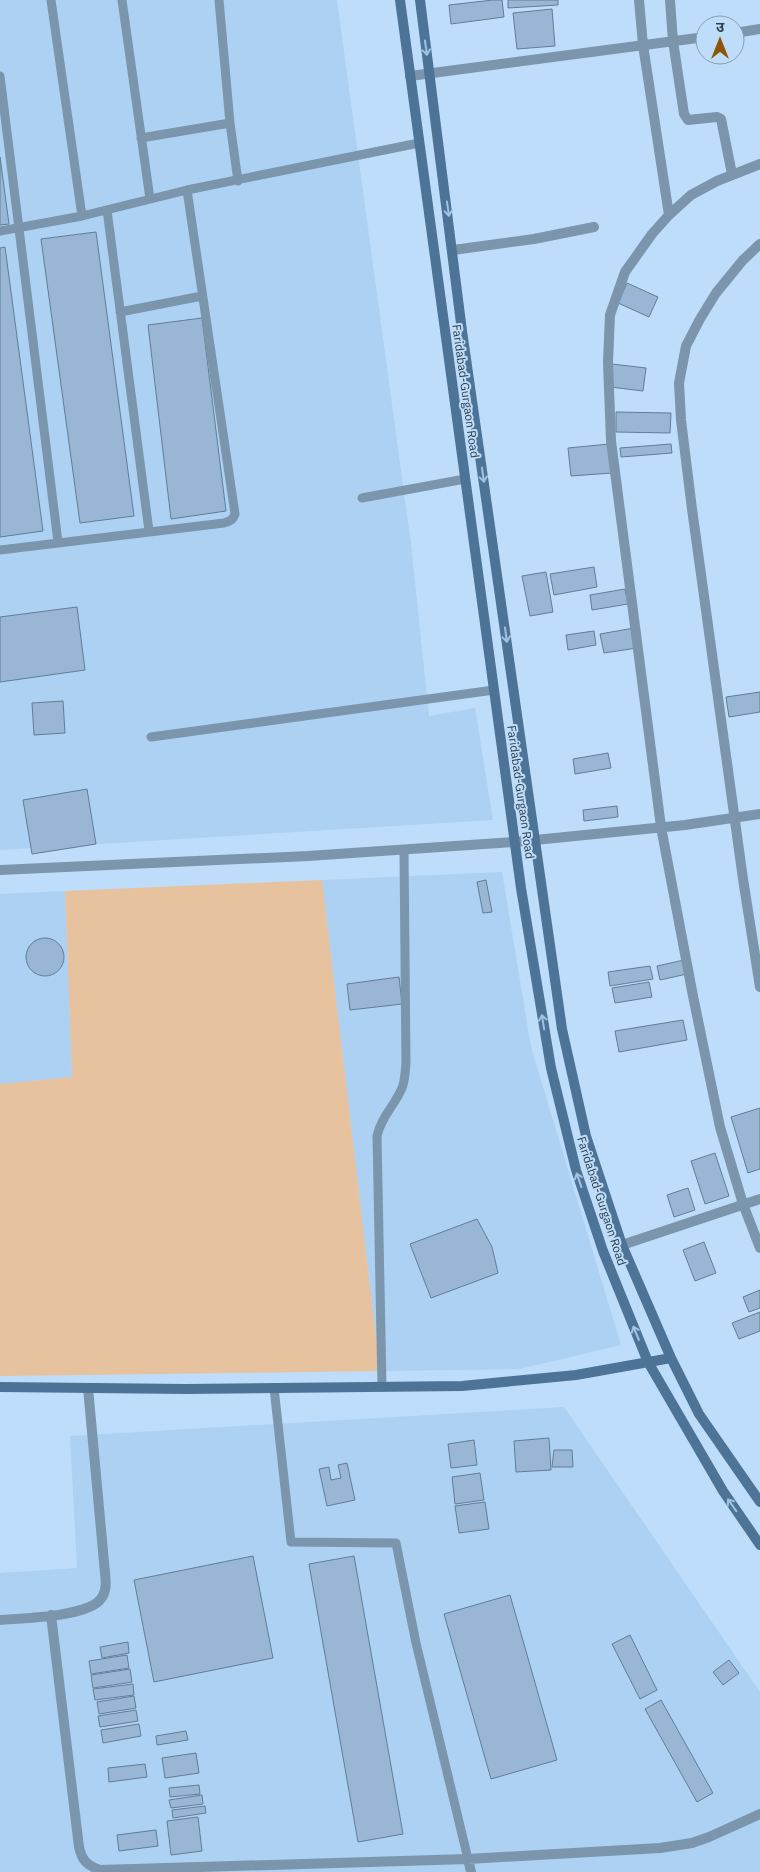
<svg xmlns="http://www.w3.org/2000/svg" width="760" height="1872" viewBox="0 0 760 1872" font-family="'IBM Plex Sans','Noto Sans Devanagari',sans-serif">
<rect width="100%" height="100%" fill="#beddfa"/>
<path fill="#acd1f3" d="M0,0h337l74,544 18,172 46,-8 18,112 -493,30z
M502,872l29,175 90,298 -101,24 -140,2 -58,-491z
M65,891l7,186 -72,7v-190z
M564,1407l196,285v180h-760v-299l77,-5 -7,-132z"/>
<path fill="#e6c29e" d="M322,880l58,491 -380,5v-292l72,-7 -7,-186z"/>
<path fill="#99b7d4" stroke="#617d97" d="M493,0h9l2,17 -53,7 -2,-19z
M508,0h50v5l-50,3z
M552,9l3,37 -38,3 -4,-36z
M0,157l9,67 -9,1z
M96,232l38,284 -54,7 -39,-284z
M5,247l38,284 -43,6v-289z
M627,283l31,14 -9,20 -31,-14z
M202,318l24,193 -55,8 -23,-194z
M612,364l34,4 -3,23 -33,-4z
M616,412l55,1 -1,20 -54,-1z
M609,444l3,29 -41,3 -3,-28z
M671,444l1,9 -51,4 -1,-9z
M594,567l3,20 -43,8 -4,-21z
M546,572l7,40 -23,4 -8,-40z
M625,589l3,15 -36,6 -2,-15z
M77,607l8,63 -85,12v-65z
M634,628l3,20 -33,5 -4,-19z
M594,631l2,14 -28,5 -2,-15z
M760,692v20l-31,5 -3,-20z
M63,701l2,32 -31,2 -2,-32z
M608,753l3,15 -36,6 -2,-15z
M87,789l9,55 -64,10 -9,-54z
M617,806l1,11 -34,4 -1,-11z
M486,880l6,32 -9,1 -6,-31z
M26 957a19 19 0 1 1 38 0a19 19 0 1 1-38 0Z
M684,960l3,14 -27,6 -3,-14z
M650,966l3,13 -43,7 -2,-14z
M399,977l3,27 -52,6 -3,-26z
M649,982l3,15 -37,6 -3,-15z
M683,1020l4,20 -68,12 -4,-21z
M760,1108v61l-12,4 -17,-56z
M715,1153l14,43 -24,8 -14,-43z
M688,1188l7,22 -21,7 -7,-22z
M477,1219l15,28 6,26 -67,25 -21,-54z
M704,1242l12,31 -21,8 -12,-31z
M760,1290v18l-11,4 -6,-15z
M760,1312v19l-21,8 -7,-16z
M549,1438l2,32 -35,2 -2,-31z
M474,1440l3,25 -26,3 -3,-24z
M554,1450h18l1,17h-21z
M347,1463l8,37 -28,6 -8,-37 10,-2 2,13 10,-2 -3,-13z
M480,1473l4,27 -29,4 -3,-27z
M485,1502l4,27 -30,4 -4,-27z
M253,1556l20,102 -119,24 -20,-102z
M354,1556l49,278 -45,8 -49,-278z
M510,1595l47,165 -66,19 -47,-165z
M630,1635l27,55 -17,9 -28,-55z
M128,1642l1,11 -27,5 -2,-11z
M127,1655l2,13 -38,6 -2,-13z
M729,1660l10,13 -16,12 -10,-13z
M130,1669l2,13 -39,6 -2,-13z
M133,1684l1,11 -39,5 -2,-11z
M134,1696l2,12 -37,6 -2,-12z
M661,1700l52,93 -16,9 -52,-93z
M136,1710l2,11 -38,6 -2,-11z
M139,1724l2,12 -38,7 -2,-13z
M186,1731l2,9 -31,5 -1,-9z
M196,1753l3,20 -34,5 -3,-20z
M145,1764l2,13 -38,5 -1,-14z
M199,1785l1,9 -30,3 -1,-9z
M202,1795l1,9 -32,4 -2,-8z
M205,1806l1,7 -33,5 -1,-8z
M198,1817l4,34 -31,4 -4,-34z
M156,1830l2,16 -39,5 -2,-16z"/>
<g fill="none" stroke-linecap="round" stroke-linejoin="round">
<path stroke="#7b95ad" stroke-width="9" d="M51,0l31,216
M122,0l28,199
M219,0l11,123 8,58
M0,76l58,466
M141,138l89,-15
M107,210l42,321
M0,231l82,-15 105,-26 232,-47
M120,312l82,-16
M362,498l103,-19
M0,550l224,-27c6,-2 9,-3 11,-9l-48,-324
M151,737l343,-47
M382,1387l-5,-251c4,-19 18,-31 25,-48 3,-7 3,-16 4,-24l-2,-214
M274,1388l17,154 105,1 20,100 52,216"/>
<path stroke="#7b95ad" stroke-width="10" d="M639,0l4,45 26,170
M670,0l3,41 11,73 4,6 29,-3 4,2 11,55
M735,33l25,-4
M410,76l295,-39
M760,164l-43,17 -26,14 -22,20 -17,19 -27,38 -15,43 -2,47 3,79 50,386 32,169 27,131 23,77 17,44
M760,244l-17,16 -27,33 -16,26 -14,27 -7,37 2,37 11,89 51,370 17,108
M453,250l81,-11 60,-12
M0,870l308,-14 207,-14 170,-17 75,-11
M622,1245l138,-46
M51,1615l28,232c3,14 8,18 21,23l368,-11 192,-11 32,-5 17,-6 51,-23
M0,1620c24,-2 84,-3 100,-20 7,-8 6,-18 5,-27l-17,-185
M468,1859l3,13"/>
<path stroke="#4d7396" stroke-width="10" d="M400,0l121,888 30,180 25,102 27,81 45,111 75,129 37,54
M420,0l42,331 100,698 24,107 36,109 49,113 28,56 61,88
M0,1387l186,2 276,-3 114,-11 95,-17"/>
</g>
<defs><path id="oneway-shaft" d="M-6 0H5M1.5-3L5.5 0L1.5 3" fill="none" stroke-width="1.6" stroke-linecap="round" stroke-linejoin="round" transform="scale(1.25)"/></defs>
<g stroke="#a2c2e1">
<use href="#oneway-shaft" transform="translate(426 48) rotate(82)"/>
<use href="#oneway-shaft" transform="translate(448 209) rotate(82)"/>
<use href="#oneway-shaft" transform="translate(483 475) rotate(82)"/>
<use href="#oneway-shaft" transform="translate(506 635) rotate(82)"/>
<use href="#oneway-shaft" transform="translate(543 1022) rotate(-99)"/>
<use href="#oneway-shaft" transform="translate(579 1180) rotate(-109)"/>
<use href="#oneway-shaft" transform="translate(636 1333) rotate(-113)"/>
<use href="#oneway-shaft" transform="translate(732 1505) rotate(-125)"/>
</g>
<g text-anchor="middle" dominant-baseline="central" stroke-width="4" stroke-linejoin="round" paint-order="stroke">
<g font-size="12" fill="#303d48" stroke="#beddfa">
<text transform="translate(466 391) rotate(82)">Faridabad-Gurgaon Road</text>
<text transform="translate(521 792) rotate(82)">Faridabad-Gurgaon Road</text>
<text transform="translate(602 1201) rotate(72)">Faridabad-Gurgaon Road</text>
</g>
</g>
<g transform="translate(720 40)"><circle r="24" fill="#beddfa" stroke="#859db3"/>
<path d="M0-4L9 19L0 12L-9 19Z" fill="#8d570b"/>
<text y="-8" font-size="14" font-weight="bold" text-anchor="middle" fill="#303d48">उ</text>
</g>
</svg>
